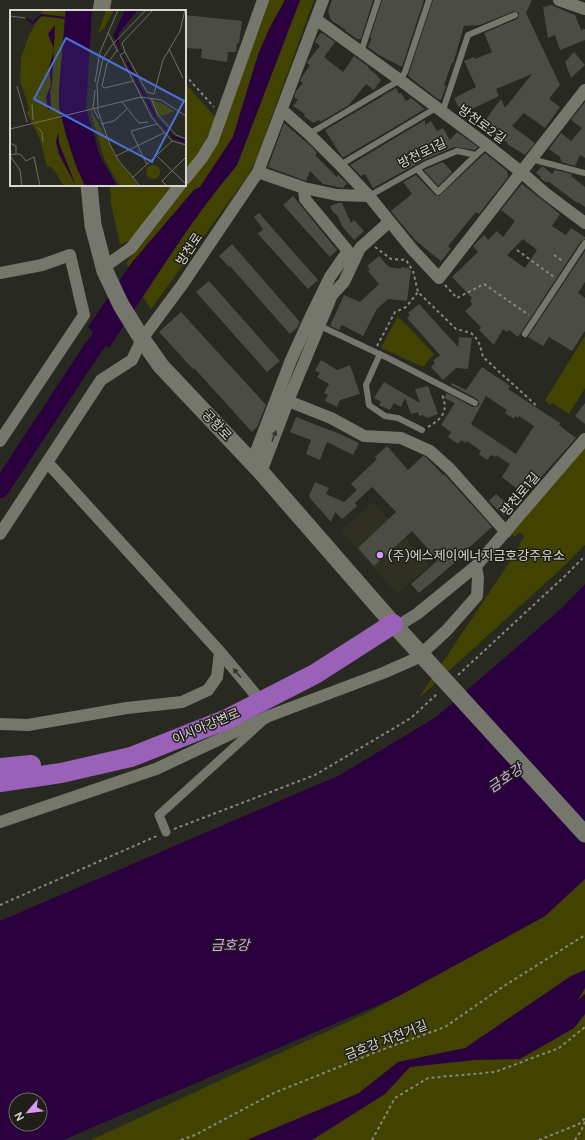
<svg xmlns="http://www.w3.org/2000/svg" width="585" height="1140" viewBox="0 0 585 1140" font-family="'DM Sans','Noto Sans KR',sans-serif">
<rect width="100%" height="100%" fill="#282921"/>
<path fill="#303022" d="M373,502l57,63 -33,29 -56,-63z"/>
<path fill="#424300" d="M268,0h17l-16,29 -11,26 -25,82 -33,50 -6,3 -65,77 -3,-4 84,-111z
M300,0h14l-58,160 -9,17 -96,132 -8,-12c29,-45 59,-91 94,-132z
M185,83l31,35 -18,39 -13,16z
M110,185h65l-43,54 -12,6 -9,-42z
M398,316l36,38 -11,13 -42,-19z
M585,336v52l-16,26 -17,-11 -2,2 -5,-5z
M585,447v98l-20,20 -147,134 97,-145 9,-18 -4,-4 -6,5 -3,-4z
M585,875v265h-494l274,-126 180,-98z"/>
<path fill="#2a003e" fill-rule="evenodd" d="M285,0h15l-63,165c-48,57 -87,121 -128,183l-21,-21 45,-66 61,-71 6,-3 33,-50 25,-82 11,-26z
M585,584v295l-40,37 -148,81 -334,143h-63v-219l340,-146 96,-58 126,-109zM16,1100h24v24h-24z
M585,970v18l-7,12 7,-6v20l-11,14 -54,31 -46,1 -64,7 -25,27 -73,46h-65l112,-47 39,-31 67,-14 106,-72z"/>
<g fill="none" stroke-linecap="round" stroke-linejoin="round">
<path stroke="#2a003e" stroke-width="18" d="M0,489l89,-135 25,-35"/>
</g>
<path fill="#4b4c43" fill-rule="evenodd" d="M332,0h41l-12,39h-4l-13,-9h2l-15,-10 -3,-9z
M382,0h42l-22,67 -23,-12 -11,-8 4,-9h-2z
M433,0h99l-6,13 34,72 -11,14 11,8 -15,21 -21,-15 -12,13 23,17 -10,12 -18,-11 1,-1 -13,-9 -1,2 -13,-10 20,-27 4,9 27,-34 -36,15 3,7 -37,18 -8,-16 22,-11 -12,-26 10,-4 1,2 17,-7 -8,-19 33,-14 2,-3v-3l-5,-2 -34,14 -16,1 -11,38 -1,-1 -8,22 2,1 -5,14 -3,-1 -30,-23z
M551,5l24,10 6,15 4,-1v11l-25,10 -5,-15 -7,3 -5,-31z
M185,15l57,6 -3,22h-2l-1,9h-8l-1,10 -26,-4 1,-9 -17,-1z
M322,33l13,9 -11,15 19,15 11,-16 15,11 -1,1 10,8v1l3,3 -7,10 -8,-6 -17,21 -29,17 -1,-2 -6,3 -9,-7 1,-2 -12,-8 5,-6 -4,-3 2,-6 7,-8 -3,-2 2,-4 8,-12 -3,-2 1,-2 12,-15 -5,-4 2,-4 3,-4z
M574,52l11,13 -14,13 -6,-16z
M396,88l3,6 2,-1 5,8 5,-3 14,11 -81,48h-2l-17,-27 58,-34h-1z
M585,102v56l-5,-3 -5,11 -14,-4 1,-2 -2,-1v-2l-11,-8 12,-16 10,8 11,-13 -11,-8z
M425,120v5l6,-4 6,10 6,-3 7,12 7,-8 21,15 -3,3 -21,-3 -30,13 -51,28 -8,-14 -4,2 -11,-11z
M284,123l29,25 4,5 -2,2 22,22 1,-2 9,8 -4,5 -20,-4 -13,-13 -4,10 -38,-14z
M485,153l22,18 1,6 -29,37 -3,-2 -28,34 3,3 -10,12 -26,-21 -24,-29 21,-17 -9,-12 13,-7 19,20 4,1z
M443,162l9,10 -14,14 -14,-16z
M542,166l10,8 3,-4 17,4 -1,2 14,11v20l-7,-5 -1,1 -29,-22 -1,2 -7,-5 1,-1 -5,-4z
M522,184l38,30 -8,12 14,9 5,-7 14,9v2l-4,2 -63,96 -9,-7 -2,2 -4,-3 -9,16 -15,-15 2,-3 -16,-16 8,-7 -3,-3 2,-3 -20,-21 26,-25 -5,-6 11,-11 4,5 9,-9 6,6 12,-16 -14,-11zM523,239l14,11 -12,18 -18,-13z
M293,196l44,54 -7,7 -47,-52z
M338,203h4l9,20 3,-3 10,11 -10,9 -12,-14 -5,-11 -4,-3 -3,-6z
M259,213l59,67 -10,9 -50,-55 5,-5 -9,-12z
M232,244l68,78 -3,6 -7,6 -60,-68 -1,1 -10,-11z
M585,251v31l-7,11 7,5v33l-13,20 -23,-14 -6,9 -15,-9z
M379,256l10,11 12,2v-2l8,1v2h2l-4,31 -19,-2 -11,10 -14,27 -21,-11 -3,5 -9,-4 14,-31 16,7 19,-18 -11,-13 2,-2 -3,-3z
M209,281l71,80 -13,11 -71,-80z
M419,304l39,43 1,-10 13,1 -4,31 -12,-1 -13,12 -12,-13 4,-4 -2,-2 7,-6 -33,-37 3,-3 -2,-2z
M181,312l85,93 -9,22 -5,5 -58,-64 -1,1 -34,-37z
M321,360l16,10 13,-5 10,29 -20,6 -3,7 -12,-6 3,-6 -4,-2 5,-9 -12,-7 3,-4 -5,-3z
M482,367l28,19 -2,3 52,34 -1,2 17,13 -51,57 -23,-18 8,-13 -14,-9 -1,2 -4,-2 -4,5 -8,-6 2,-3 -14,-10 -1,2 -5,-3 -3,4 -10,-7 3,-5 -10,-7 14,-22 -11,-5 3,-5 26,14h3l3,-2v-3l-2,-3 -26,-14 1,-2 14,7zM486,396l21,14 -2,3 9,6 1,-3 3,2 1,-2 15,10 -18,28 -45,-30z
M384,382l36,21 -5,-14 13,-3 10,28 -11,4 -1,-2 -2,1 -1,-2 -4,1 -1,-4 -7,2 -6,-16 -4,9 -7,-4 -4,7 -11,-5 2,-3 -7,-4z
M585,403v21l-10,-8z
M296,417l44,17 19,9 -6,12 -26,-13 -7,18 -14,-6 5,-14 -21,-8z
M387,446l21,24 15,-14 3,1 17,18 1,-1 48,53 -29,26 2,1 -46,39 -8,-9 27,-24 -26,-29 -38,35 -16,-18 38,-36 -24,-25 -17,16 2,3 -15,13 -7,-7 -4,10 -21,-24 -1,-2 6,-14 14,6 -3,6 18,8 13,-12 -6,-6 26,-25 -2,-2z
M496,494l10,9 3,-3 5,6 -10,10 -15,-15z"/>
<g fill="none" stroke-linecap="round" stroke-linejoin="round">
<path stroke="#868780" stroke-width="2" stroke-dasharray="3 3" stroke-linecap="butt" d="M185,75l29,32
M375,247l16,12 15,1 7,11 5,21 38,37 15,4 5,5 4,7 3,12 55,50
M517,250l37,27
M554,255l10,7
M445,285l12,13 27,-14 45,31
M377,346l18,-34 11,-5 12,-15
M428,427c14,-8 21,-16 14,-32
M458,675l108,-100 19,-19
M174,829l141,-54 96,-57 27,-25
M0,905l159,-70
M181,1140l14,-5 79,-42 102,-41 69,-25 59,-41 81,-51
M372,1140l23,-42 33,-20 67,-6 64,-24 26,-21
M539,1140l40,-16 6,-6
M575,1140l7,-11 3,-8"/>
<path stroke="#75766c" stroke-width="6" d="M361,52l17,-52
M442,113l26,-78 47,-20
M309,134l91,-54 5,-8 24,-72
M531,159l54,14
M340,165l96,-57
M417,169l21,23 38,-37
M369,196l57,-32 31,-13 19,4 11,-10
M320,326l68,32 87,45
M525,334l60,-91
M380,354l-14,31 3,20 16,11 13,2 24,12"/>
<path stroke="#75766c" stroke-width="9" d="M166,832l-7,-17 103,-93"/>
<path stroke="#75766c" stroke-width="12" d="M559,0l26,9
M317,20l83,60 87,65 34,27 24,21 40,30
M282,110l27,24 31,31 29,31 43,53 27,29 146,-188
M258,172l46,16 33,7 32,1
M185,179l17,-21 11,-18 50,-140
M104,267l27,-19 49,-63
M0,273l42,-8 28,-10 14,60 -84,126
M288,401l43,17 33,18 37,2 29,13 20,18 56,63
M252,462l39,-102 19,-42 20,-41 18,-26 -43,-52 -1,-11
M261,472l27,-71 44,-106 12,-13 16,-34 29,-26
M0,534l101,-154 31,-20 10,-21 40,-54 76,-113 65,-172
M396,627l21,-13 59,-48 109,-127
M220,652l35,42
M0,724l28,1 99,-17 55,-6 26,-12 9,-13 3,-25 -173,-190
M0,822l156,-53 113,-53 114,-43 32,-14 17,-15 15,-14 30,-34 1,-18 -2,-12"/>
<path stroke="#75766c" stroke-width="17" d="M101,11l2,-11
M89,185l4,40 12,46 16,34 21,34 19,27 100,106 135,155 189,207"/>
<path stroke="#9a61b9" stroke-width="20" d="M0,768l31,-3
M0,782l61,-9 70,-16 96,-38 88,-45 78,-50"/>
</g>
<defs><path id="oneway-solid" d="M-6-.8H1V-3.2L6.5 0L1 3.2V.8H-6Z"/></defs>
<g fill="#34352c">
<use href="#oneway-solid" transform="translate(274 436) rotate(-69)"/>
<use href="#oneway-solid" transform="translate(237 673) rotate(-130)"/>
</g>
<circle fill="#d69bfa" stroke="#1f1f17" stroke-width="1.5" cx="380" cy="555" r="4"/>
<g text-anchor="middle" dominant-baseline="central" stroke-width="3" stroke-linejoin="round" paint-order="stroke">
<g font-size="13" fill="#d7d8d2" stroke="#1f1f17">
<text transform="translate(482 124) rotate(36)">방천로2길</text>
<text transform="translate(422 153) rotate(-26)">방천로1길</text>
<text transform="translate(189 249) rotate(-56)">방천로</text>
<text transform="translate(217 425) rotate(47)">공항로</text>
<text transform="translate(520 494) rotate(-50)">방천로1길</text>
<text transform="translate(206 726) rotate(-23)">이시아강변로</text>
<text transform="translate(386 1040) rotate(-21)">금호강 자전거길</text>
</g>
<g font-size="13" fill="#d7d8d2" stroke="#1f1f17" text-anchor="start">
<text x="388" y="555">(주)에스제이에너지금호강주유소</text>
</g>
<g font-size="14" font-style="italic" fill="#daabf8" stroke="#1f1f17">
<text transform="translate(505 778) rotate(-34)">금호강</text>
<text x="230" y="945">금호강</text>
</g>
</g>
<g transform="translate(10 10)">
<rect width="176" height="176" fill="#282921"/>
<path d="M33,0h22l-6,97 26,79h-21l-8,-13 -6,-7 -3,1 -7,-28 -13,-26 2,-4 -9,-29 1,-22 8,-23zM96,0h8l-10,18 -6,5zM142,90l11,4 11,7 -14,6zM79,96l29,55 21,25h-18l-5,-6 -12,-22zM136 162a7 7 0 1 1 14 0a7 7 0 1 1-14 0Z" fill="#424300"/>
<path d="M56,0h26l-6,97 13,47 18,32h-32l-9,-20 -10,-31 -7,-28v-20zM115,0h13l-20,24 2,14 11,24 -18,-36zM45,15l-3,59 -2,8 1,14 -3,4 -2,-13 5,-12 -2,-17 5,-19 -6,-15zM135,82l12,26 16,18 13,4v3l-13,-5 -19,-22 -12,-23zM48,122l1,11 17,43 -17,-32 -3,-12z" fill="#2a003e"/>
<path fill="none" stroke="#2a003e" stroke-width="2" d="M17,9l6,4 8,-8 25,3M117,52l17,33"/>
<path fill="none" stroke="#6e6f68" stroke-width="1" d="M143,0l-31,33 3,9 -5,3 32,63 20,23 14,4M0,6l15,2M98,22l10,20M159,39l14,29M107,40l-10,14 -5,22 2,2 30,-7M115,42l22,40 7,2 9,-34 17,-29 5,-21M85,72l5,-30 18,-42M7,76l10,36M85,80l-2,18 6,11M141,88l7,17 18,20 10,4M112,92l17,21 9,-1M22,94l1,16M88,97l-1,-22 6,-27 9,-13 34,-35M87,98l13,37 9,16 21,25M91,114l13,-3 13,-12M27,117l5,5 1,10M0,119l131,-32 20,3 25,16M0,133l6,3v8l-6,1M6,144h4l6,7 8,-4 6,29M0,146l10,14 2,16M106,146l48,-23M147,146l29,28M137,155l-16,-34 26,-7M122,168l40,-37M157,176l-5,-5 24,-24"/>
<path fill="#4c70d6" fill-opacity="0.15" stroke="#4c70d6" stroke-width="2" d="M56,28l118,63 -32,61 -118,-63z"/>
<rect width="176" height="176" fill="none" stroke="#d7d8d2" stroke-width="2"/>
</g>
<g transform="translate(28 1112) rotate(242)"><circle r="19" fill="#1f1f17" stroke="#696962"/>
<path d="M0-3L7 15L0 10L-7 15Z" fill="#d69bfa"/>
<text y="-6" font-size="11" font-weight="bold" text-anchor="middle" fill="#d7d8d2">N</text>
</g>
</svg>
